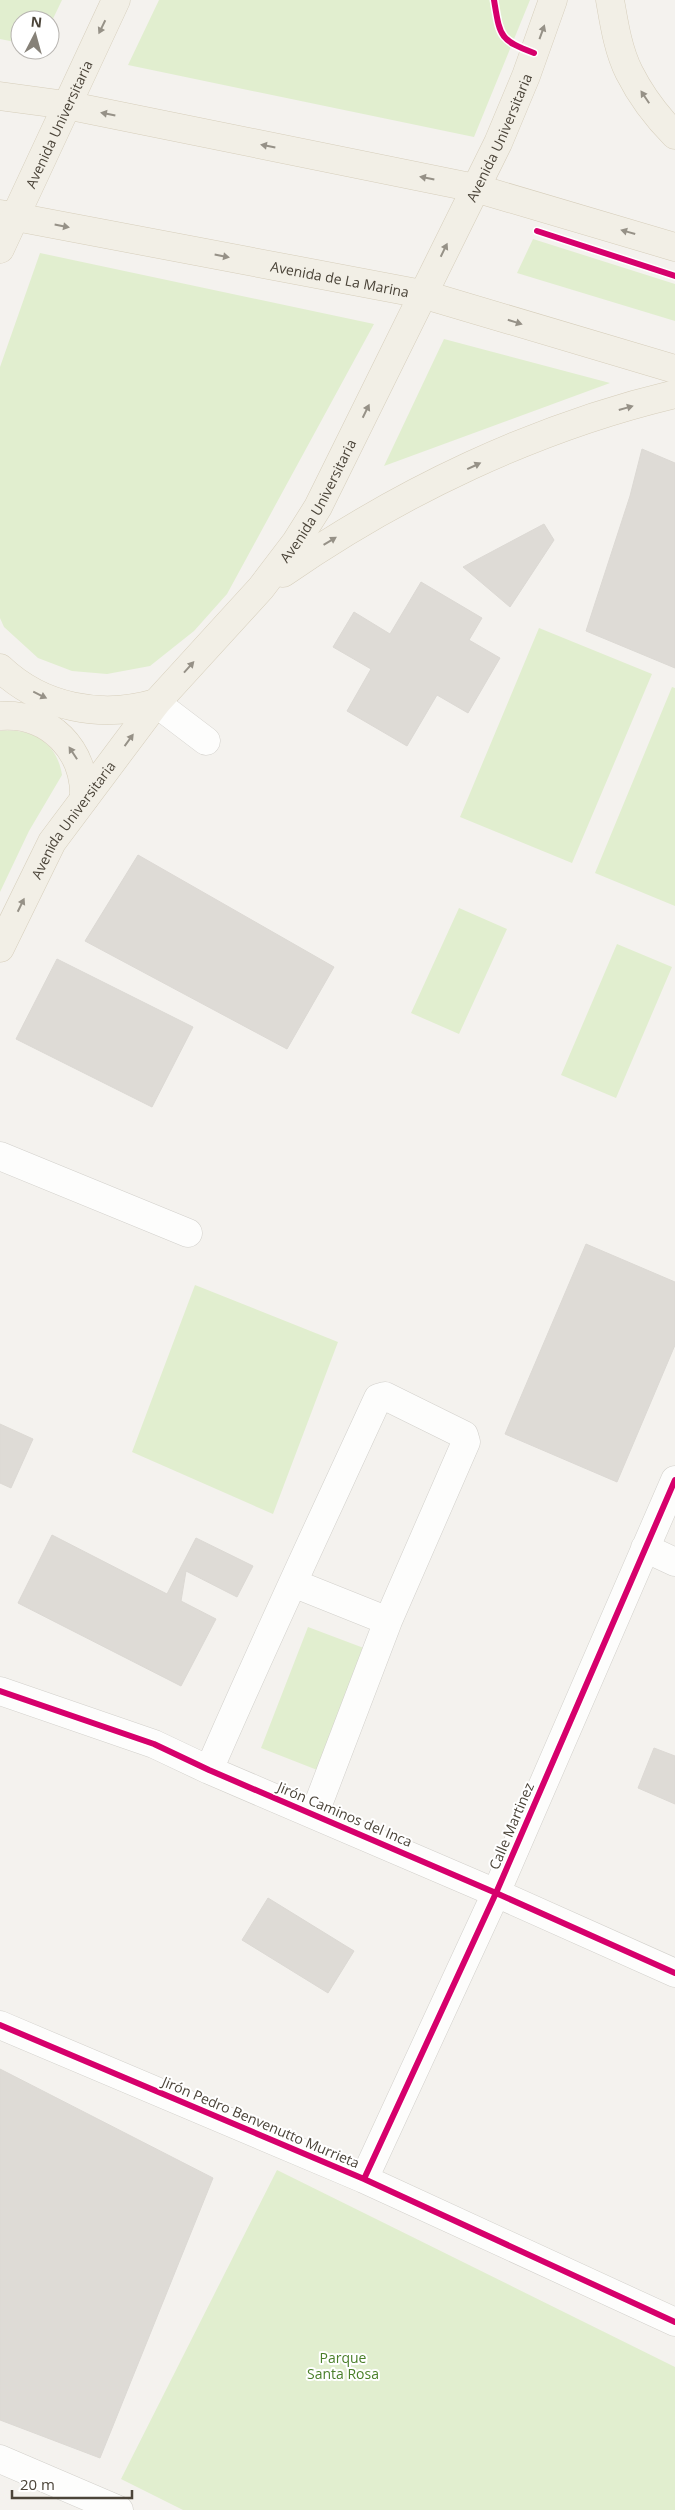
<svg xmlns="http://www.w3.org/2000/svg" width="675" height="2510" viewBox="0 0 675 2510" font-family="'Open Sans',sans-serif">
<rect width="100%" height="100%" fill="#f4f2ee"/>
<path fill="#e1eecf" d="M0,0h62l-12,25v-5h-30v23l-20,-4z
M159,0h371l-56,137 -346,-72z
M533,239l142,45v37l-158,-48z
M40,253l334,71 -147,270 -33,37 -44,35 -43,8 -35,-3 -34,-13 -34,-31 -4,-9v-251z
M444,339l166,44 -226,83z
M539,628l113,46 -80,189 -112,-46z
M672,687l3,1v218l-80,-33z
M0,731c32,-3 57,11 62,44l-33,56 -29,61z
M459,908l48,21 -48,105 -48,-21z
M617,944l55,23 -56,131 -55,-23z
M195,1285l143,57 -65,172 -141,-62z
M308,1627l69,26 -47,122 -69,-27z
M277,2170l398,197v143h-492l-62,-31z"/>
<path fill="#dedbd6" stroke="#dcd9d4" d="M642,449l33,14v205l-89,-37 44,-135z
M544,524l10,16 -44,67 -47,-40z
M421,582l61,36 -13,22 31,18 -32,55 -31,-18 -30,51 -60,-35 24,-42 -38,-22 21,-35 36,22z
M138,855l196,112 -47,82 -202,-108z
M57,959l136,68 -41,80 -136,-68z
M586,1244l89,38v63l-58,137 -112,-48z
M0,1424l33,15 -22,49 -11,-5z
M52,1535l115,59 29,-56 57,28 -16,31 -51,-26 -5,30 35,18 -35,67 -163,-83z
M654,1748l21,8v48l-37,-16z
M268,1898l86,53 -26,42 -86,-53z
M0,2069l213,109 -113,280 -100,-38z"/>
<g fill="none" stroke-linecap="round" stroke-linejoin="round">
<defs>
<path id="minor" d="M156,703l50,38
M0,1156l188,77
M645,1548l30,14
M0,1691l154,53 55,26 287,123 179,80
M209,1770c54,-125 112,-248 169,-372l7,-2 79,39 2,7 -78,179 -95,-38
M314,1815l74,-194
M0,2025l364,154 311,143
M364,2179l132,-286 179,-413
M0,2459l119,51"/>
<g id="major">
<path d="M610,0c4,23 8,50 19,72 11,22 28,45 46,63"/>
<path d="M0,96l66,9 409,83 200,59"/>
<path id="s1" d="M0,214l422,80 253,75"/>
<path id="s2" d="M0,249l116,-249"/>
<path d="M283,573c117,-81 253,-146 392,-179"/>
<path d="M0,668c42,40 101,51 156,35"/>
<path d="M0,716c49,-4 86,34 84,83"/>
<path id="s3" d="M0,948l52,-106 104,-139 105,-115 35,-46 22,-35 180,-364 28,-67 27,-76"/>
</g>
</defs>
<use href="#minor" stroke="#d2d0cb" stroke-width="29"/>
<use href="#major" stroke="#d6cebb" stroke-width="29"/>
<use href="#minor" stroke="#fdfdfc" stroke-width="28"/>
<use href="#major" stroke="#f2efe6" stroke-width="28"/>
<defs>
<path id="cycleway" d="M494,0c6,36 5,40 40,53
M537,231l138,45
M0,1691l154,53 55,26 287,123 179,80
M0,2025l364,154 311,143
M364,2179l132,-286 179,-413"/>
</defs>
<use href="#cycleway" stroke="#fff" stroke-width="9"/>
<use href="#cycleway" stroke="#d6006c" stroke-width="6"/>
</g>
<defs><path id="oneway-solid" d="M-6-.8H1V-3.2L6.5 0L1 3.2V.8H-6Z" transform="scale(1.25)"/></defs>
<g fill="#969187">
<use href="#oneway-solid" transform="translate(102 27) rotate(116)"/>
<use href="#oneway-solid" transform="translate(542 32) rotate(-70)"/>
<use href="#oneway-solid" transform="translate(645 97) rotate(-124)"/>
<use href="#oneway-solid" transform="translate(108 114) rotate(-169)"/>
<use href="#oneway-solid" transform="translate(268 146) rotate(-169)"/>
<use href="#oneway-solid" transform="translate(427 178) rotate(-169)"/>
<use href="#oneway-solid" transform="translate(62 226) rotate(11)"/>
<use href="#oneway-solid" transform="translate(628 232) rotate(-164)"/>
<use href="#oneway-solid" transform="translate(444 250) rotate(-64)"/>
<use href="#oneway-solid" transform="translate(222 256) rotate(11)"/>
<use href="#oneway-solid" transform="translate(515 322) rotate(17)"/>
<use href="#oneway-solid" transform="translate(626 408) rotate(-16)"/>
<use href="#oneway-solid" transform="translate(366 411) rotate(-64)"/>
<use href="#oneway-solid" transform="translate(474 466) rotate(-25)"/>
<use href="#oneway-solid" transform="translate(330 541) rotate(-31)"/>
<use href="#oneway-solid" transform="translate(189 667) rotate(-48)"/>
<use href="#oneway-solid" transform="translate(40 695) rotate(26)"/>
<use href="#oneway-solid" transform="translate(129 740) rotate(-54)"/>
<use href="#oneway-solid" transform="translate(73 753) rotate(-123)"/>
<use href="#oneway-solid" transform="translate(21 905) rotate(-64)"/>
</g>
<g text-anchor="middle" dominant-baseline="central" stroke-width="4" stroke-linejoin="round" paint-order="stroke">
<g font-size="14" fill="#4b4439" stroke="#fff">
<text stroke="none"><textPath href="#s2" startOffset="138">Avenida Universitaria</textPath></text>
<text stroke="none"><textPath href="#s3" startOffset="958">Avenida Universitaria</textPath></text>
<text stroke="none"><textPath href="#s1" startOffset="346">Avenida de La Marina</textPath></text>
<text stroke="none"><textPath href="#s3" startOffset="552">Avenida Universitaria</textPath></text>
<text stroke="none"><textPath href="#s3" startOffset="148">Avenida Universitaria</textPath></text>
<text transform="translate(345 1814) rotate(23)">Jirón Caminos del Inca</text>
<text transform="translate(511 1826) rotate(-67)">Calle Martinez</text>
<text transform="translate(261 2122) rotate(23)">Jirón Pedro Benvenutto Murrieta</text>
</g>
<g font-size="14" fill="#4a7f2a" stroke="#fff">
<text x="343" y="2357">Parque<tspan x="343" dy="16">Santa Rosa</tspan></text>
</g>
</g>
<g transform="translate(35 35) rotate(6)"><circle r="24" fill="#ffffff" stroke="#b7b4b0"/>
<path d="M0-4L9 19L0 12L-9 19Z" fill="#868178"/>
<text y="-8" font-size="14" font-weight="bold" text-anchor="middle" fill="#4b4439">N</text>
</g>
<path d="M12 2490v8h120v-8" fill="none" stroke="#4b4439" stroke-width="2.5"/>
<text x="20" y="2490" font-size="15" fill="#4b4439" stroke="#ffffff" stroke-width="4" paint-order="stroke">20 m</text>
</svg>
